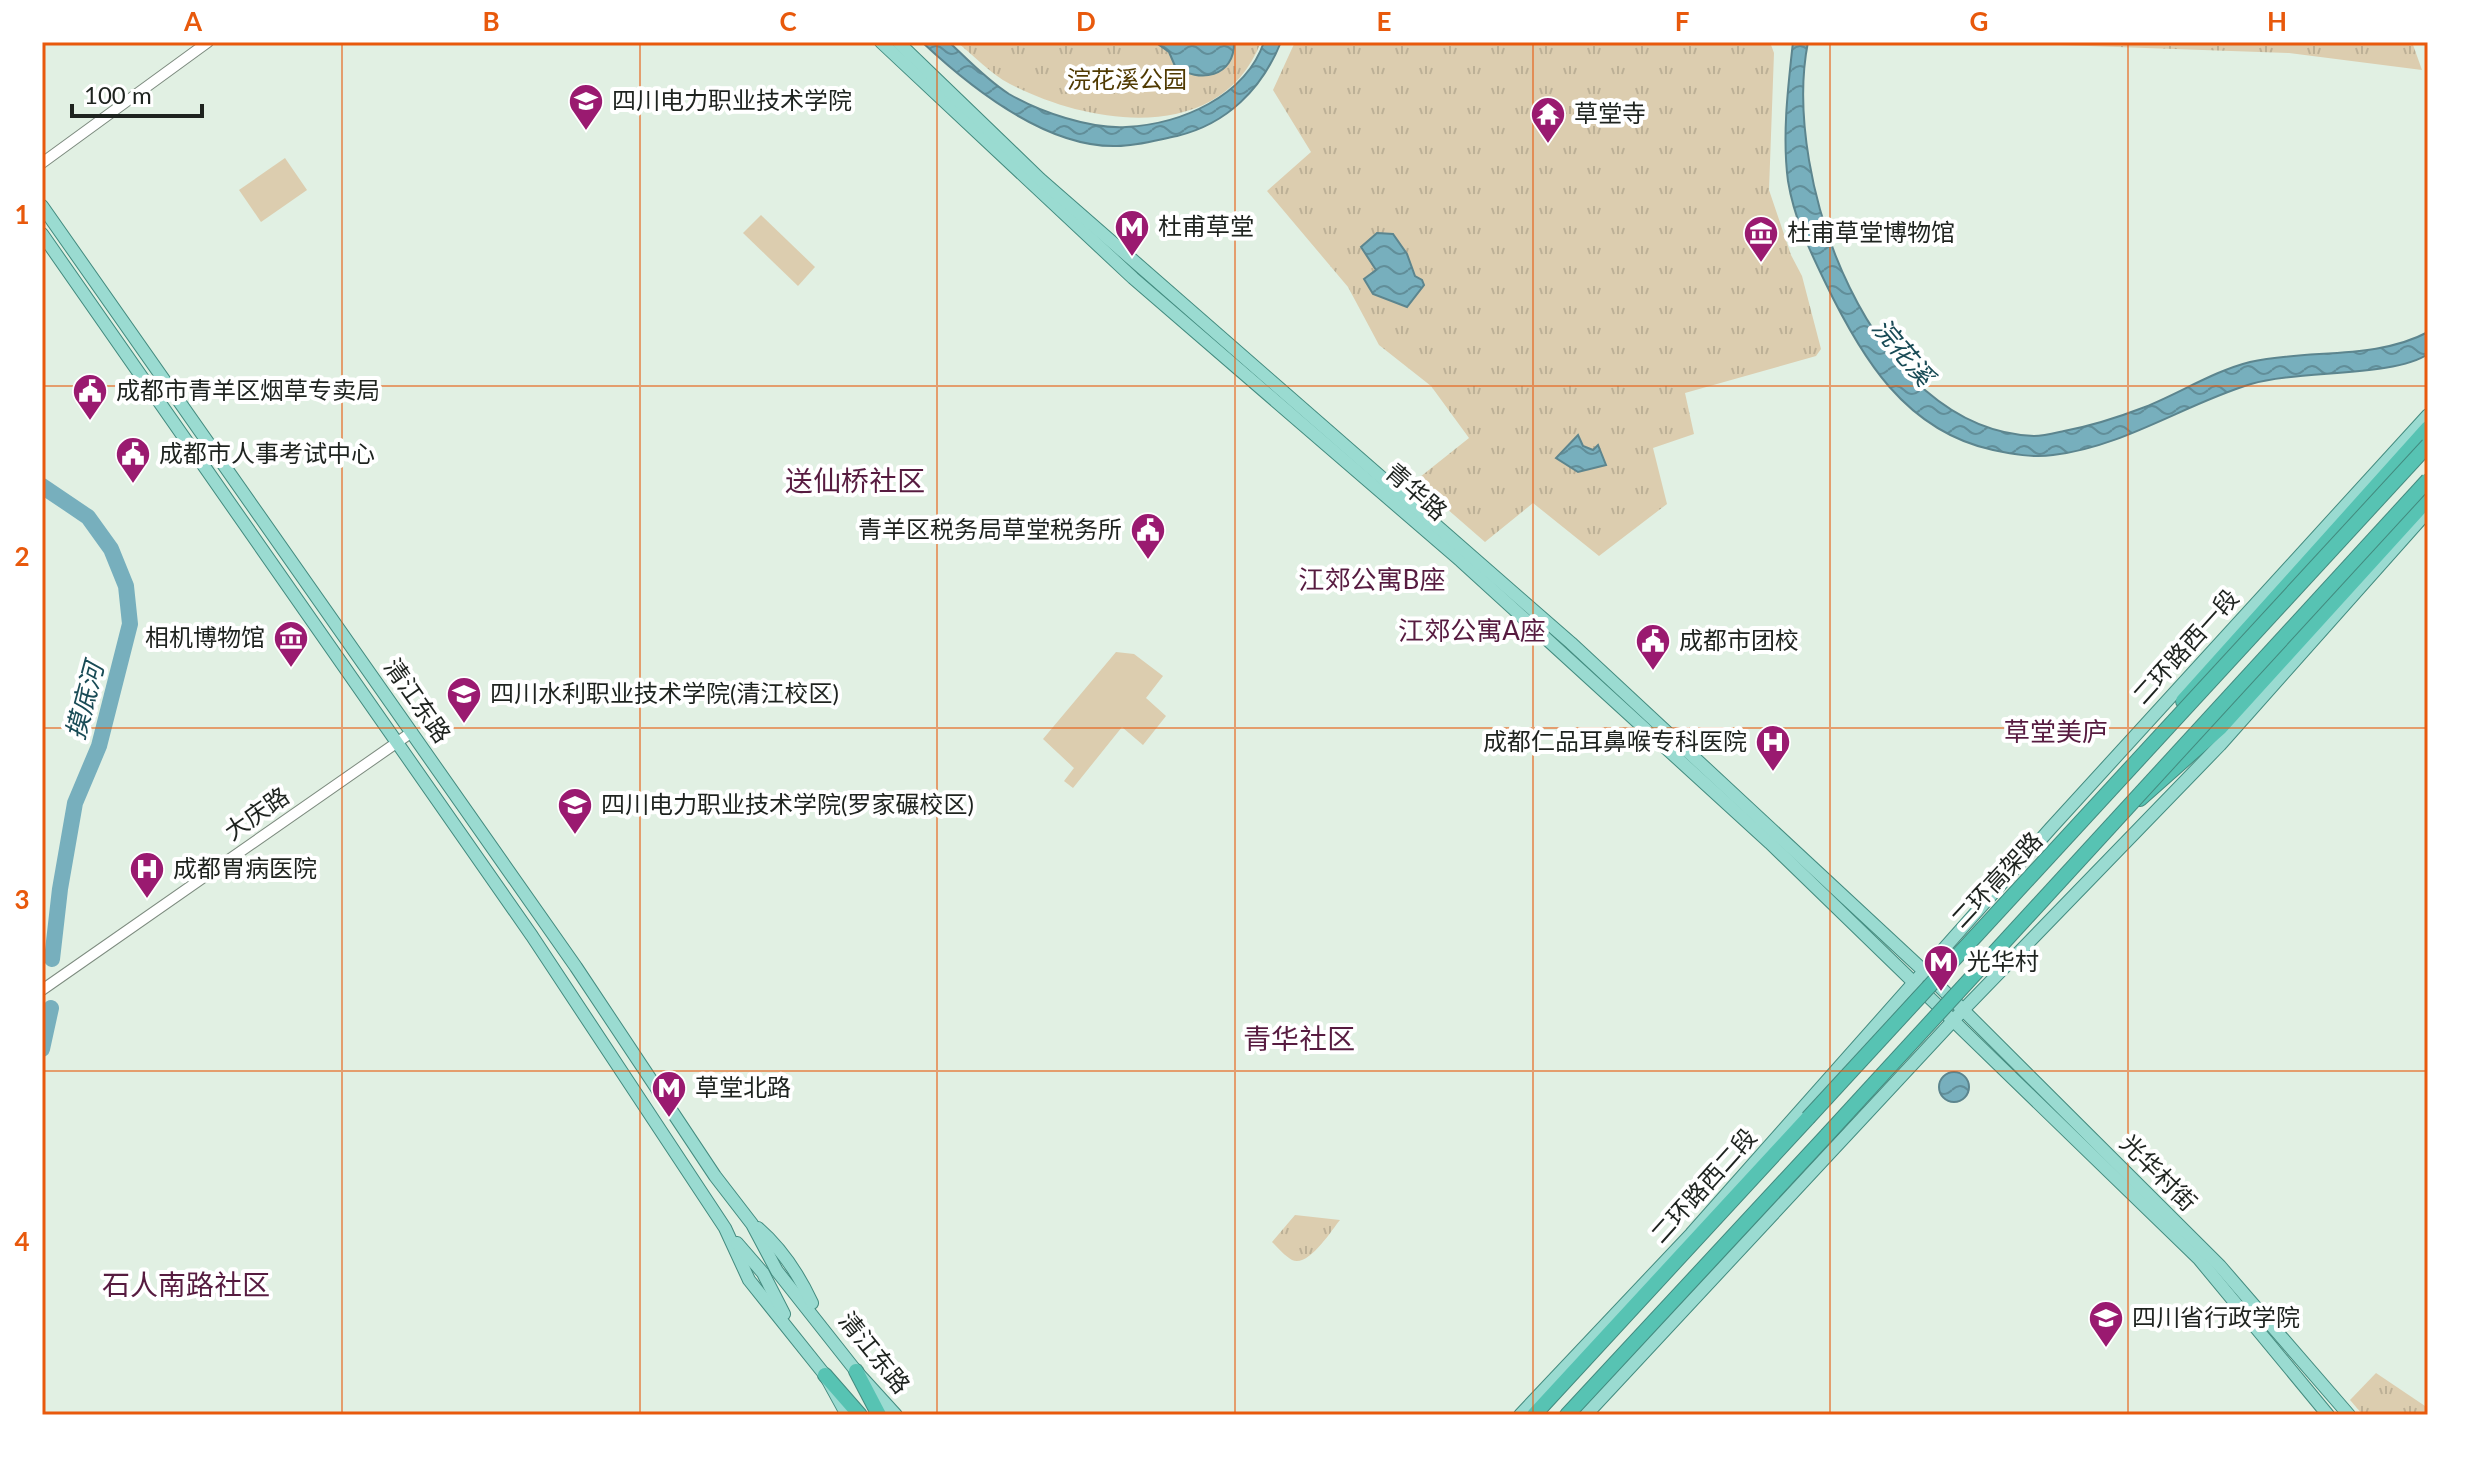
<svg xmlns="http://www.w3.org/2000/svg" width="2470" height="1457" viewBox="0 0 2470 1457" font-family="Lato,'Noto Sans SC',sans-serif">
  <defs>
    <pattern id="park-tufts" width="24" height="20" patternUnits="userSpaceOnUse" patternTransform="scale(2)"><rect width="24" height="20" fill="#dccdaf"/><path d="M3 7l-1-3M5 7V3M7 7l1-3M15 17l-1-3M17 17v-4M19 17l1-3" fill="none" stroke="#bcb096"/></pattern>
    <pattern id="water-waves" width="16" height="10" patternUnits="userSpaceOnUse" patternTransform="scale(2)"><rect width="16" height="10" fill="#77afbd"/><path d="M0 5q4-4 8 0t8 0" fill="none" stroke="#618e99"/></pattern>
  </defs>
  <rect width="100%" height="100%" fill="#e1f0e3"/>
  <g fill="#dccdaf">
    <path d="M285 158 307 190 261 222 239 190Z"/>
    <path d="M761 215 815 267 798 286 743 233Z"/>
    <path d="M1116 652 1134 654 1163 676 1146 698 1166 716 1143 745 1122 727 1073 788 1064 781 1074 768 1043 739Z"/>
  </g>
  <g fill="url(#park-tufts)">
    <path d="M957 42H1261C1220 146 1089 125 1010 84 991 74 974 56 957 42Z"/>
    <path d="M1295 42H1770L1774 53 1769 190 1791 255 1802 276 1821 349 1816 356 1685 393 1694 434 1653 448 1667 504 1599 556 1533 503 1485 542 1415 481 1469 438 1431 386 1379 345 1348 287 1267 191 1311 152 1273 90Z"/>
    <path d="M1973 42H2412L2422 70 2289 53Z"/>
    <path d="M1295 1215 1340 1220C1331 1231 1308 1268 1292 1260 1285 1256 1278 1248 1272 1242Z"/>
    <path d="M2376 1373 2428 1408V1411L2422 1415H2363L2350 1400Z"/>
  </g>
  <g fill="url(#water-waves)" stroke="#5c858e" stroke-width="2">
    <path d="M922 42H949C967 59 988 81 1009 94 1040 112 1090 129 1126 127 1181 124 1245 97 1264 42H1281C1262 89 1227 124 1177 136 1157 140 1137 146 1117 146 1046 148 970 87 922 42Z"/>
    <path d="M1155 42H1234C1235 77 1199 84 1175 66L1169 52Z"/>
    <path d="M1793 42H1808C1781 178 1871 430 2034 436 2044 436 2055 433 2064 431 2091 426 2119 417 2145 407 2180 393 2214 371 2250 362 2308 349 2376 360 2428 332V354C2395 377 2298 370 2251 384 2185 404 2123 447 2053 455 2033 458 2012 454 1993 450 1905 431 1861 357 1825 282 1809 249 1794 218 1788 181 1782 136 1788 87 1793 42Z"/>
    <path d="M1377 233 1393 234 1407 254 1415 276 1422 280 1424 285 1407 307 1373 294 1364 279 1376 270 1361 247Z"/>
    <path d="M1578 435 1583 446 1593 450 1598 445 1606 465 1578 472 1556 458Z"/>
    <circle cx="1954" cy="1087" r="15"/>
  </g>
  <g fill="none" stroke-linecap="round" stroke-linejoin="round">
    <g stroke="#77afbd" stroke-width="16">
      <path d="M42 486 88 517 111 549 126 586 130 624 99 746 75 803 60 889 52 959"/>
      <path d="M42 1049 51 1008"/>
    </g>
    <g stroke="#7d8b7f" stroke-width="12">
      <g id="minor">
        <path d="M42 163 208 42"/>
        <path d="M42 990 412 732"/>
      </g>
    </g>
    <g stroke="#438b7f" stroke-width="14">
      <g id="major">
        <path d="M881 42 1133 278 1461 561 1770 843 2199 1259 2328 1415"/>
        <path d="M898 42 1040 179 1571 643 1925 972 2220 1266 2349 1415"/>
        <path d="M42 206 576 967 715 1176 752 1224 777 1271 856 1371 896 1415"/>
        <path d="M42 234 532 936 725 1228 749 1280 825 1375 847 1415"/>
        <path d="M758 1228C781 1248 799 1275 812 1303"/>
        <path d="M737 1243 763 1273 784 1314"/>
        <path d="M1520 1415 1691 1234 2050 829 2428 415"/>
        <path d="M1586 1415 1964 1009 2220 745 2428 511"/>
      </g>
    </g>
    <g stroke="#438b7f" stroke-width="16">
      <g id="highway">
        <path d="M2183 701 2428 428"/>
        <path d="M2140 799 2220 728 2428 499"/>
        <path d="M856 1371 879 1415"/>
        <path d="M825 1375 860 1415"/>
        <path d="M1534 1415 1808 1118"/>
        <path d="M1567 1415 1827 1135"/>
      </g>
    </g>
    <use href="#minor" stroke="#fff" stroke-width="10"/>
    <use href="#major" stroke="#9adbd1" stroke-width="12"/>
    <use href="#highway" stroke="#57c3b3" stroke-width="14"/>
    <g stroke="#438b7f" stroke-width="16" stroke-linecap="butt">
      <g id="highway-bridge">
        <path d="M1808 1118 2428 445"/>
        <path d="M1827 1135 2428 480"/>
      </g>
    </g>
    <use href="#highway-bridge" stroke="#57c3b3" stroke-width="14"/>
  </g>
  <path fill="none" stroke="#e8590c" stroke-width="2" stroke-opacity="0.55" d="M342 42V1415M640 42V1415M937 42V1415M1235 42V1415M1533 42V1415M1830 42V1415M2128 42V1415M42 386H2428M42 728H2428M42 1071H2428"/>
  <defs>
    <g id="university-pin" transform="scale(1.8)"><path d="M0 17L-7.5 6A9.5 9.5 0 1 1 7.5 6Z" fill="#9a1a70" stroke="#fff"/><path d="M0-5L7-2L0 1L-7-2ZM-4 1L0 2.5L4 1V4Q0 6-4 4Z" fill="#fff"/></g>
    <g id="temple-pin" transform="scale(1.8)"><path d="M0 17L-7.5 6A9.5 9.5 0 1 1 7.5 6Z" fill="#9a1a70" stroke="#fff"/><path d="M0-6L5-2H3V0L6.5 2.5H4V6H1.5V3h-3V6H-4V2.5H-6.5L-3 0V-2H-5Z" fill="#fff"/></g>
    <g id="metro-pin" transform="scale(1.8)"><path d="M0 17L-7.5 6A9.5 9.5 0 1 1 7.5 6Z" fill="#9a1a70" stroke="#fff"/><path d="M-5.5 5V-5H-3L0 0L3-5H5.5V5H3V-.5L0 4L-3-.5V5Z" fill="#fff"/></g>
    <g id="museum-pin" transform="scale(1.8)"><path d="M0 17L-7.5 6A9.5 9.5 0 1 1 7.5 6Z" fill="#9a1a70" stroke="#fff"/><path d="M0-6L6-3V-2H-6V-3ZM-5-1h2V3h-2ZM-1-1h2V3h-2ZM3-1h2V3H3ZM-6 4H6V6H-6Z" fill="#fff"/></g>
    <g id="civic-pin" transform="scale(1.8)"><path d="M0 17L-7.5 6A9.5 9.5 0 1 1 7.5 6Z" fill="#9a1a70" stroke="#fff"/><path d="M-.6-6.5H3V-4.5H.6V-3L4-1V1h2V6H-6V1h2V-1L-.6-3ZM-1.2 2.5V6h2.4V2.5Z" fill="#fff"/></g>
    <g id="hospital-pin" transform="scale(1.8)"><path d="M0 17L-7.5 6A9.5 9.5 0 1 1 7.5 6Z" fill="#9a1a70" stroke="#fff"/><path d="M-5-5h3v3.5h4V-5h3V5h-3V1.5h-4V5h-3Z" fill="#fff"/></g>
  </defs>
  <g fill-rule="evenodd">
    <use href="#university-pin" x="586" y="101"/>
    <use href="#temple-pin" x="1548" y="114"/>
    <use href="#metro-pin" x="1132" y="227"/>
    <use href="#museum-pin" x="1761" y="233"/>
    <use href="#civic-pin" x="90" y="391"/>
    <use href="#civic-pin" x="133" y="454"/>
    <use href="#civic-pin" x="1148" y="530"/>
    <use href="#museum-pin" x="291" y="638"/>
    <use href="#civic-pin" x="1653" y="641"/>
    <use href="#university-pin" x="464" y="694"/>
    <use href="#hospital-pin" x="1773" y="742"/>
    <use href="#university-pin" x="575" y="805"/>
    <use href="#hospital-pin" x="147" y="869"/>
    <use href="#metro-pin" x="1941" y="962"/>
    <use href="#metro-pin" x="669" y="1088"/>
    <use href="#university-pin" x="2106" y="1318"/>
  </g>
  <g text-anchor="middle" stroke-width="8" stroke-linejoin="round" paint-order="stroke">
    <g font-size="24" fill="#503a02" stroke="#fff">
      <text x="1127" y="88">浣花溪公园</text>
    </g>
    <g font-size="24" fill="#1e231f" stroke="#fff" text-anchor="start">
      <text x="612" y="109">四川电力职业技术学院</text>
      <text x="1574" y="122">草堂寺</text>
      <text x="1158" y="235">杜甫草堂</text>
      <text x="1787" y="241">杜甫草堂博物馆</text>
      <text x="116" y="399">成都市青羊区烟草专卖局</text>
      <text x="159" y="462">成都市人事考试中心</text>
      <text x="1122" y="538" text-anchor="end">青羊区税务局草堂税务所</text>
      <text x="265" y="646" text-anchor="end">相机博物馆</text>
      <text x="1679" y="649">成都市团校</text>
      <text x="490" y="702">四川水利职业技术学院(清江校区)</text>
      <text x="1747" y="750" text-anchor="end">成都仁品耳鼻喉专科医院</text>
      <text x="601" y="813">四川电力职业技术学院(罗家碾校区)</text>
      <text x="173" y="877">成都胃病医院</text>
      <text x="1967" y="970">光华村</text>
      <text x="695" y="1096">草堂北路</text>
      <text x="2132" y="1326">四川省行政学院</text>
    </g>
    <g font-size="24" fill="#1e231f" stroke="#fff">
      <text transform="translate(1416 492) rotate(41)" y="8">青华路</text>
      <text transform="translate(2186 647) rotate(-48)" y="8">二环路西一段</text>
      <text transform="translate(417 701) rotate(55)" y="8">清江东路</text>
      <text transform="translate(257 814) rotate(-35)" y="8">大庆路</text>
      <text transform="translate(1997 880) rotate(-47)" y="8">二环高架路</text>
      <text transform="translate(2158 1173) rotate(45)" y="8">光华村街</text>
      <text transform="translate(1704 1186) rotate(-48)" y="8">二环路西二段</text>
      <text transform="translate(874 1353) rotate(51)" y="8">清江东路</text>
    </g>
    <g font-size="26" font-style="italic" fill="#194b56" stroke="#fff">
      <text transform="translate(1903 352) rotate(50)" y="9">浣花溪</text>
      <text transform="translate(85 701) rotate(-75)" y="9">摸底河</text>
    </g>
    <g font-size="26" fill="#571b40" stroke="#fff">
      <text x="1372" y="589">江郊公寓B座</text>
      <text x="1472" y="640">江郊公寓A座</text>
      <text x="2056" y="741">草堂美庐</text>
    </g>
    <g font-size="28" fill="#571b40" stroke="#fff">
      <text x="855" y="491">送仙桥社区</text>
      <text x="1299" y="1049">青华社区</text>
      <text x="186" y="1295">石人南路社区</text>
    </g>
  </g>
  <rect width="2470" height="1457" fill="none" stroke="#ffffff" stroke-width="88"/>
  <path d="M72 104v12h130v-12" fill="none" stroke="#1e231f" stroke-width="4"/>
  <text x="84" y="104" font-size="24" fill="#1e231f" stroke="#ffffff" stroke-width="6" paint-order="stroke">100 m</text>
  <rect x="44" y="44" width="2382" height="1369" fill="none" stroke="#e8590c" stroke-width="3"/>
  <g font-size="26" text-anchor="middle" font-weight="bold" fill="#e8590c">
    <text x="193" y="31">A</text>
    <text x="491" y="31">B</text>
    <text x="788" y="31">C</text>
    <text x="1086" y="31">D</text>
    <text x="1384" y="31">E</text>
    <text x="1682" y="31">F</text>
    <text x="1979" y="31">G</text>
    <text x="2277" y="31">H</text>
    <text x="22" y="224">1</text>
    <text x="22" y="566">2</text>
    <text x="22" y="909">3</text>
    <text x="22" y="1251">4</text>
  </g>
</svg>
